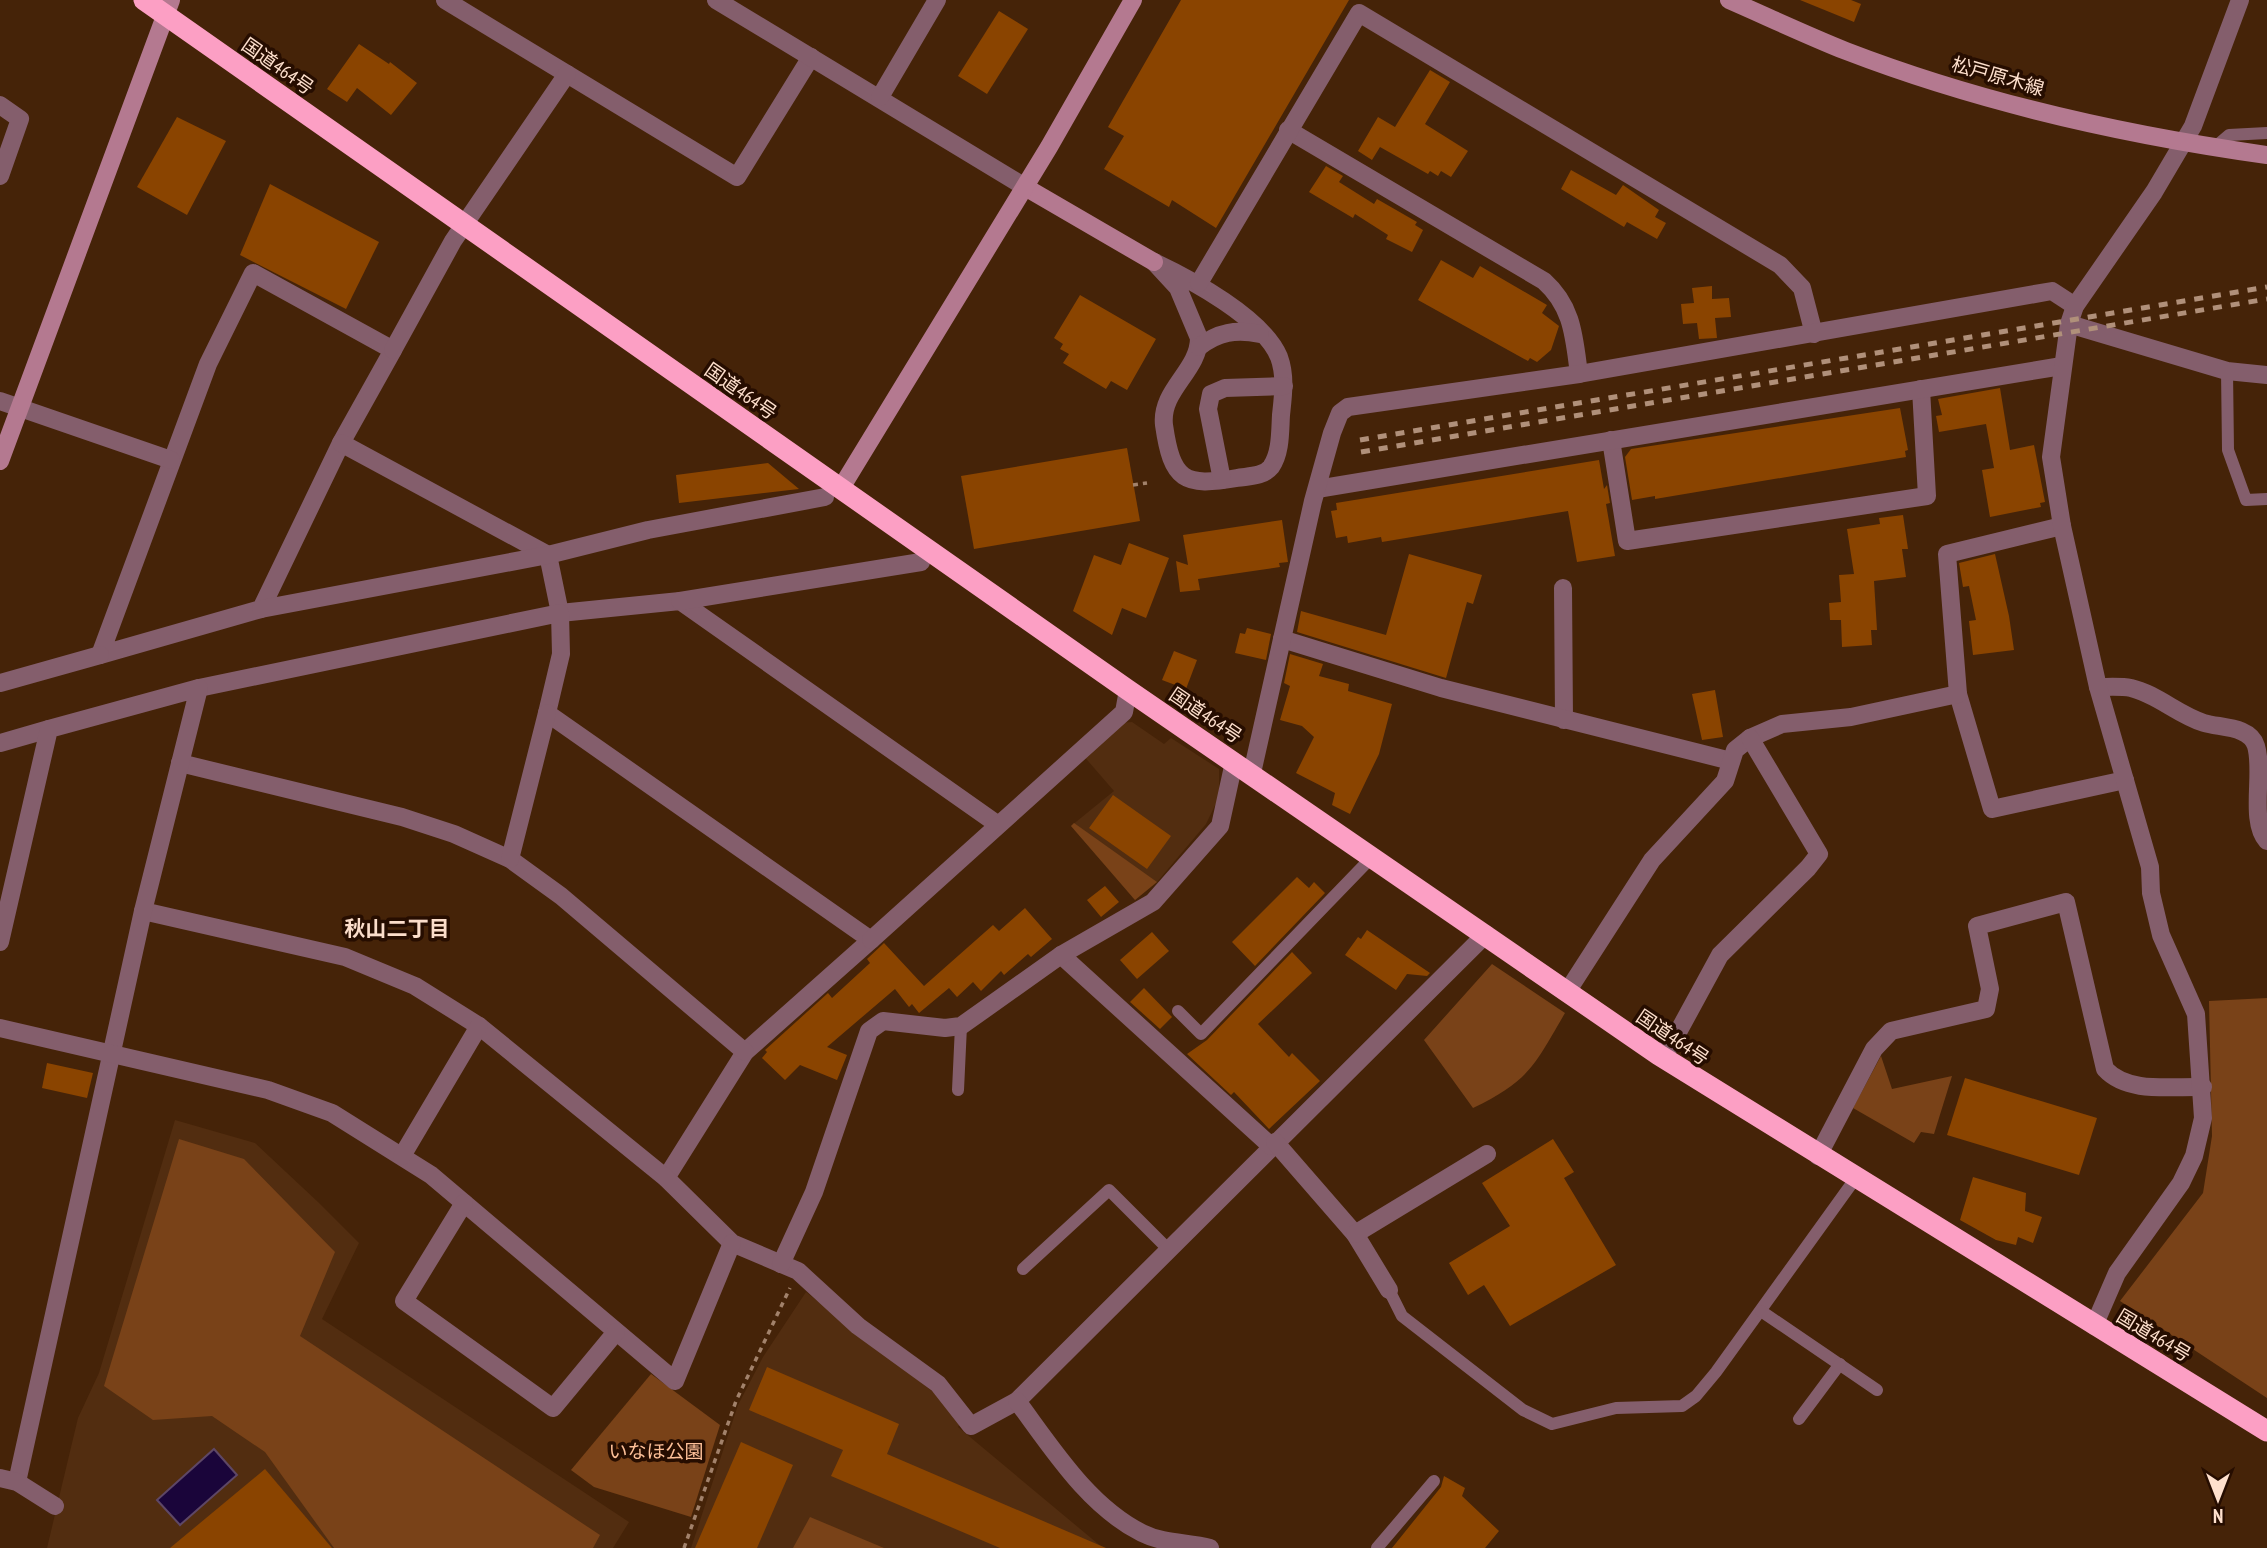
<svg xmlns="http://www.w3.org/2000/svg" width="2267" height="1548" viewBox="0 0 2267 1548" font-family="'PT Sans Narrow','Noto Sans JP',sans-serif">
  <rect width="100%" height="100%" fill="#452308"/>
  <g fill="#522d10">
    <path d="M1132 722 1164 744 1171 738 1219 769V797L1206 824 1157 882 1135 900 1071 826 1114 791 1082 754 1118 723Z"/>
    <path d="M175 1120 255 1143 318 1202 359 1243 322 1319 629 1522 613 1548H47L78 1418 99 1373Z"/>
    <path d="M806 1292 965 1417 958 1427 1103 1548H691L738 1405 763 1357Z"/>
  </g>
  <g fill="#794218">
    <path d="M1074 823 1157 882 1135 900 1071 826Z"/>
    <path d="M1492 964 1565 1013C1534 1066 1530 1080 1473 1108L1424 1040Z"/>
    <path d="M2267 998V1398L2120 1301 2203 1193 2212 1136 2209 1001Z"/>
    <path d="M1881 1056 1892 1089 1952 1076 1934 1134 1921 1132 1914 1143 1853 1108Z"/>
    <path d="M179 1139 244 1159 335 1252 300 1336 600 1535 593 1548H334L265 1452 212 1416 153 1420 104 1386Z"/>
    <path d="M651 1374 720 1425 691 1517 594 1487 571 1470Z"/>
    <path d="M810 1517 884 1548H793Z"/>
  </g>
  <path fill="#1a053a" stroke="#5e4766" stroke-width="2" d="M214 1449 237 1475 180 1525 157 1500Z"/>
  <g fill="#8a4400">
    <path d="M1181 0H1349L1216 228 1172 200 1169 207 1104 169 1124 136 1108 127Z"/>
    <path d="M1800 0H1851L1861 4 1854 22Z"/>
    <path d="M999 11 1028 29 987 94 958 76Z"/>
    <path d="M359 44 389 64 390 62 417 83 391 115 357 88 347 102 327 89Z"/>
    <path d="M1430 70 1450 82 1425 124 1468 151 1451 177 1441 171 1438 176 1430 171 1428 174 1380 147 1372 160 1358 151 1378 117 1395 127Z"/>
    <path d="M177 117 226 141 187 215 137 187Z"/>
    <path d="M1326 166 1343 176 1339 182 1374 204 1377 199 1417 222 1415 225 1423 230 1412 252 1386 239 1388 235 1355 214 1353 218 1309 192Z"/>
    <path d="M1571 170 1616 195 1623 185 1659 210 1655 217 1666 223 1657 239 1627 222 1624 227 1561 189Z"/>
    <path d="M270 184 379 242 346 309 240 255Z"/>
    <path d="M1441 260 1473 278 1480 266 1547 305 1542 313 1559 326 1551 350 1537 362 1530 358 1528 361 1418 300Z"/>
    <path d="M1712 286V299L1729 298 1731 317 1715 318 1717 338 1699 339 1697 323 1683 324 1681 304 1694 303 1692 288Z"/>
    <path d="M1080 295 1156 339 1127 390 1111 381 1106 389 1063 363 1069 354 1060 349 1063 344 1054 338Z"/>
    <path d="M2000 388 2010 450 2034 445 2045 502 2040 503 2041 507 1990 517 1982 470 1994 468 1986 424 1939 432 1936 416 1942 415 1938 399Z"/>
    <path d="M1900 408 1908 450 1905 451 1906 457 1655 499V496L1632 500 1625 457 1631 449Z"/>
    <path d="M1127 448 1140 521 974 549 961 476Z"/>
    <path d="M1599 460 1604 489 1607 485 1610 503 1606 504 1615 556 1577 562 1568 511 1382 542 1381 537 1348 543 1347 536 1336 538 1331 511 1337 510 1336 503Z"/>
    <path d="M768 463 799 489 679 503 676 475Z"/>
    <path d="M1903 515 1908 549H1902L1906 577 1874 581 1877 630H1871L1872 645 1842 647 1841 620H1830L1829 603 1841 602 1839 575 1854 574 1847 529 1880 524 1879 518Z"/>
    <path d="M1282 520 1288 562 1279 563 1280 567 1198 579 1200 590 1180 592 1176 561 1188 565 1183 535Z"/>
    <path d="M1129 543 1169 558 1146 618 1122 608 1112 635 1073 611 1094 555 1121 565Z"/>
    <path d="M1409 554 1482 575 1473 604 1467 602 1446 678 1297 632 1301 611 1386 635Z"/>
    <path d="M1995 554 2009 616 2014 650 1973 655 1969 621 1976 620 1969 586 1963 587 1959 563Z"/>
    <path d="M1247 628 1271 634 1266 660 1235 653 1240 633 1245 634Z"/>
    <path d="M1174 651 1197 660 1186 689 1162 680Z"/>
    <path d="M1290 654 1323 664 1319 676 1349 684 1348 691 1392 704 1379 754 1350 814 1332 805 1335 793 1296 773 1314 737 1302 726 1280 720 1290 686 1284 683Z"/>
    <path d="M1715 690 1723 737 1702 740 1692 694Z"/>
    <path d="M1113 795 1171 836 1147 869 1089 828Z"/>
    <path d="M1297 877 1309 888 1314 882 1325 893 1255 966 1232 942Z"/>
    <path d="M1105 886 1119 902 1101 917 1087 900Z"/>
    <path d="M1025 908 1052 939 1031 957 1028 954 1004 975 1001 971 981 991 973 982 957 997 949 988 919 1013 912 1004 909 1007 895 989 827 1047 847 1055 837 1080 800 1065 785 1080 762 1058 767 1052 765 1050 828 993 832 998 870 963 867 959 884 943 924 986 993 925 999 931Z"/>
    <path d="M1367 930 1430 973 1427 976 1407 974 1396 990 1345 955 1358 937 1361 939Z"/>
    <path d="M1152 932 1169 951 1137 979 1120 960Z"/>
    <path d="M1292 952 1312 973 1258 1024 1289 1057 1292 1053 1320 1081 1269 1129 1234 1092 1231 1095 1187 1054 1207 1040Z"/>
    <path d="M1144 988 1172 1017 1160 1029 1130 1002Z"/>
    <path d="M47 1063 93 1073 87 1098 42 1088Z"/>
    <path d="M1965 1078 2097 1118 2079 1175 1947 1135Z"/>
    <path d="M1553 1139 1574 1172 1564 1178 1616 1265 1510 1326 1484 1285 1468 1295 1449 1263 1510 1226 1482 1183Z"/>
    <path d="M1973 1177 2026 1193 2025 1211 2042 1217 2033 1243 2018 1237 2016 1245 1996 1240 1960 1220Z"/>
    <path d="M767 1367 899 1424 887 1454 1106 1548H1000L831 1476 843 1450 749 1410Z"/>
    <path d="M741 1442 793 1465 757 1548H695Z"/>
    <path d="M265 1469 332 1548H170Z"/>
    <path d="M1444 1476 1465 1488 1462 1496 1499 1531 1485 1548H1392L1441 1487Z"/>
  </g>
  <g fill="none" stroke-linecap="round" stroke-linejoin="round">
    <g stroke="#a2826b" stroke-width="3.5" stroke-dasharray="5 5" stroke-linecap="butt">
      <path d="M1133 485 1147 483"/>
      <path d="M684 1548 736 1401 790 1288"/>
    </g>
    <g stroke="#845e6c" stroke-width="12">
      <path d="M2215 147 2229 135 2267 133"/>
      <path d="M2227 371 2228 450 2246 500 2267 499"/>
      <path d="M1178 1011 1201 1034 1373 856"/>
      <path d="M958 1090 961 1026"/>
      <path d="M1023 1269 1109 1190 1170 1251"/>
      <path d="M1389 1290 1402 1316 1523 1410 1552 1424 1616 1408 1682 1406 1696 1396 1716 1372 1855 1179"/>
      <path d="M1761 1311 1877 1390"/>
      <path d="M1799 1419 1840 1364"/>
      <path d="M1377 1548 1434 1481"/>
    </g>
    <g stroke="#845e6c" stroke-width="18">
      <path d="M445 0 737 177 811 57"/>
      <path d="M716 0 1025 187"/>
      <path d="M880 97 937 0"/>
      <path d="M0 105 20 119 0 176"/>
      <path d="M1288 130 1544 281C1573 307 1574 337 1579 374"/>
      <path d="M1154 262C1190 279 1263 318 1279 357 1286 376 1283 396 1281 415 1280 431 1281 453 1271 467 1263 477 1248 476 1237 478 1184 487 1172 481 1164 425 1160 390 1199 371 1199 338L1178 288Z"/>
      <path d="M253 273 393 350 341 443 261 609 100 655 208 364Z"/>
      <path d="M1199 283 1359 13 1780 265 1802 288 1814 334"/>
      <path d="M2069 324 2227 371 2267 375"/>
      <path d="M1199 347C1218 332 1236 329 1260 334"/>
      <path d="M393 350 453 241 567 74"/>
      <path d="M0 401 171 460"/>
      <path d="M1611 440 1627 541 1927 496 1921 389"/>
      <path d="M341 443 548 555 560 613 680 601 997 824"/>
      <path d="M1222 480 1208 409 1211 394 1225 388 1284 386"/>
      <path d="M1317 489 2062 366"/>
      <path d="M1563 588 1564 720"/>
      <path d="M680 601 921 562"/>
      <path d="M261 609 548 555 648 530 825 497"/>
      <path d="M1282 639 1441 688 1731 761"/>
      <path d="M0 683 100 655"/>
      <path d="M2098 687C2108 687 2121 686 2131 688 2157 694 2178 715 2204 723 2221 728 2250 726 2256 746 2264 772 2249 821 2267 841"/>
      <path d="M199 688 560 613 561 654 547 713 871 940 745 1052 666 1178"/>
      <path d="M1958 694 1992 809 2125 780"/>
      <path d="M0 743 49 729"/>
      <path d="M180 763 402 817 454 834 510 859 561 896 745 1052"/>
      <path d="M1252 773 1313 501 1332 433 1340 413 1348 407 1579 374 2052 291 2075 306"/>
      <path d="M510 859 547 713"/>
      <path d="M143 911 345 957 415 986 479 1026 666 1178 732 1243 798 1271 858 1326 938 1384 971 1426 1017 1401 1486 934"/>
      <path d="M871 940 1124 712 1128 690"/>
      <path d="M0 942 49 729 199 688 143 911 17 1482"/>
      <path d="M1061 955 1271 1146"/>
      <path d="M1567 992 1652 860 1725 781 1735 750 1750 738 1782 724 1851 717 1958 694 1947 554 2062 526"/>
      <path d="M0 1028 268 1090 332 1113 431 1175 675 1381 732 1243"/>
      <path d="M1659 1055 1671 1045 1720 955 1808 868 1819 854 1750 738"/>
      <path d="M1275 1142 1355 1234 1389 1290"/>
      <path d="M402 1156 479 1026"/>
      <path d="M1818 1156 1874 1049 1891 1031 1986 1009 1990 989 1977 926 2066 902 2105 1069C2128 1094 2172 1086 2203 1087"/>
      <path d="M464 1203 404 1301 553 1408 616 1332"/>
      <path d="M1355 1234 1487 1154"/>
      <path d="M781 1264 814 1192 869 1031 883 1021 945 1028 961 1026 1061 955 1153 902 1220 826 1234 762"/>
      <path d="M2094 1326 2117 1273 2181 1183 2194 1156 2203 1118 2196 1014 2161 935 2151 893 2150 867 2098 687 2062 526 2051 457 2069 324 2075 306 2154 192 2193 126 2240 0"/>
      <path d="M1017 1401C1052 1448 1088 1506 1142 1533 1164 1544 1187 1542 1210 1548"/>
      <path d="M0 1478 17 1482 55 1506"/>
    </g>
    <g stroke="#b47990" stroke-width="18">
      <path d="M1729 0C1768 17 1806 35 1846 51 1981 103 2124 135 2267 155"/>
      <path d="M1025 187 1154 262"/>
      <path d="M0 461 171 0"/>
      <path d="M841 488 1049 147 1133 0"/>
    </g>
    <path stroke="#fc9fc4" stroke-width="21" d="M144 0 1128 690 1659 1055 2267 1431"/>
    <g stroke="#b0907a" stroke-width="5" stroke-dasharray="9 9" stroke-linecap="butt">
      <path d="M1360 440 2267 287"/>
      <path d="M1361 452 2267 299"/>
    </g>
  </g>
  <g text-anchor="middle" stroke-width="7" stroke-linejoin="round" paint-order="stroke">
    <g font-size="19" fill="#fee0cd" stroke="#260d00">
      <text transform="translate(278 66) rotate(35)" y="7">国道464号</text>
      <text transform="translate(1998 76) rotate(16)" y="7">松戸原木線</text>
      <text transform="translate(741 391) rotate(35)" y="7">国道464号</text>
      <text transform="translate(1206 715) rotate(34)" y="7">国道464号</text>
      <text transform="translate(1673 1037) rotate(34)" y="7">国道464号</text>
      <text transform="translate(2154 1335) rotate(31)" y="7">国道464号</text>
    </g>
    <g font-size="19" fill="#fdc098" stroke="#260d00">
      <text x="656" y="1458">いなほ公園</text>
    </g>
    <g font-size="21" font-weight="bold" fill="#fbddca" stroke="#260d00">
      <text x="397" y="936">秋山二丁目</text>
    </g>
  </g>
  <g transform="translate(2218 1499) rotate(180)" stroke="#260d00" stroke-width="5" paint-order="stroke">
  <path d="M0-5L12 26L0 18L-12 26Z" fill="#fee0cd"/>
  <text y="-10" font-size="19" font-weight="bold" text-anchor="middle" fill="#fee0cd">N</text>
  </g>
</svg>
